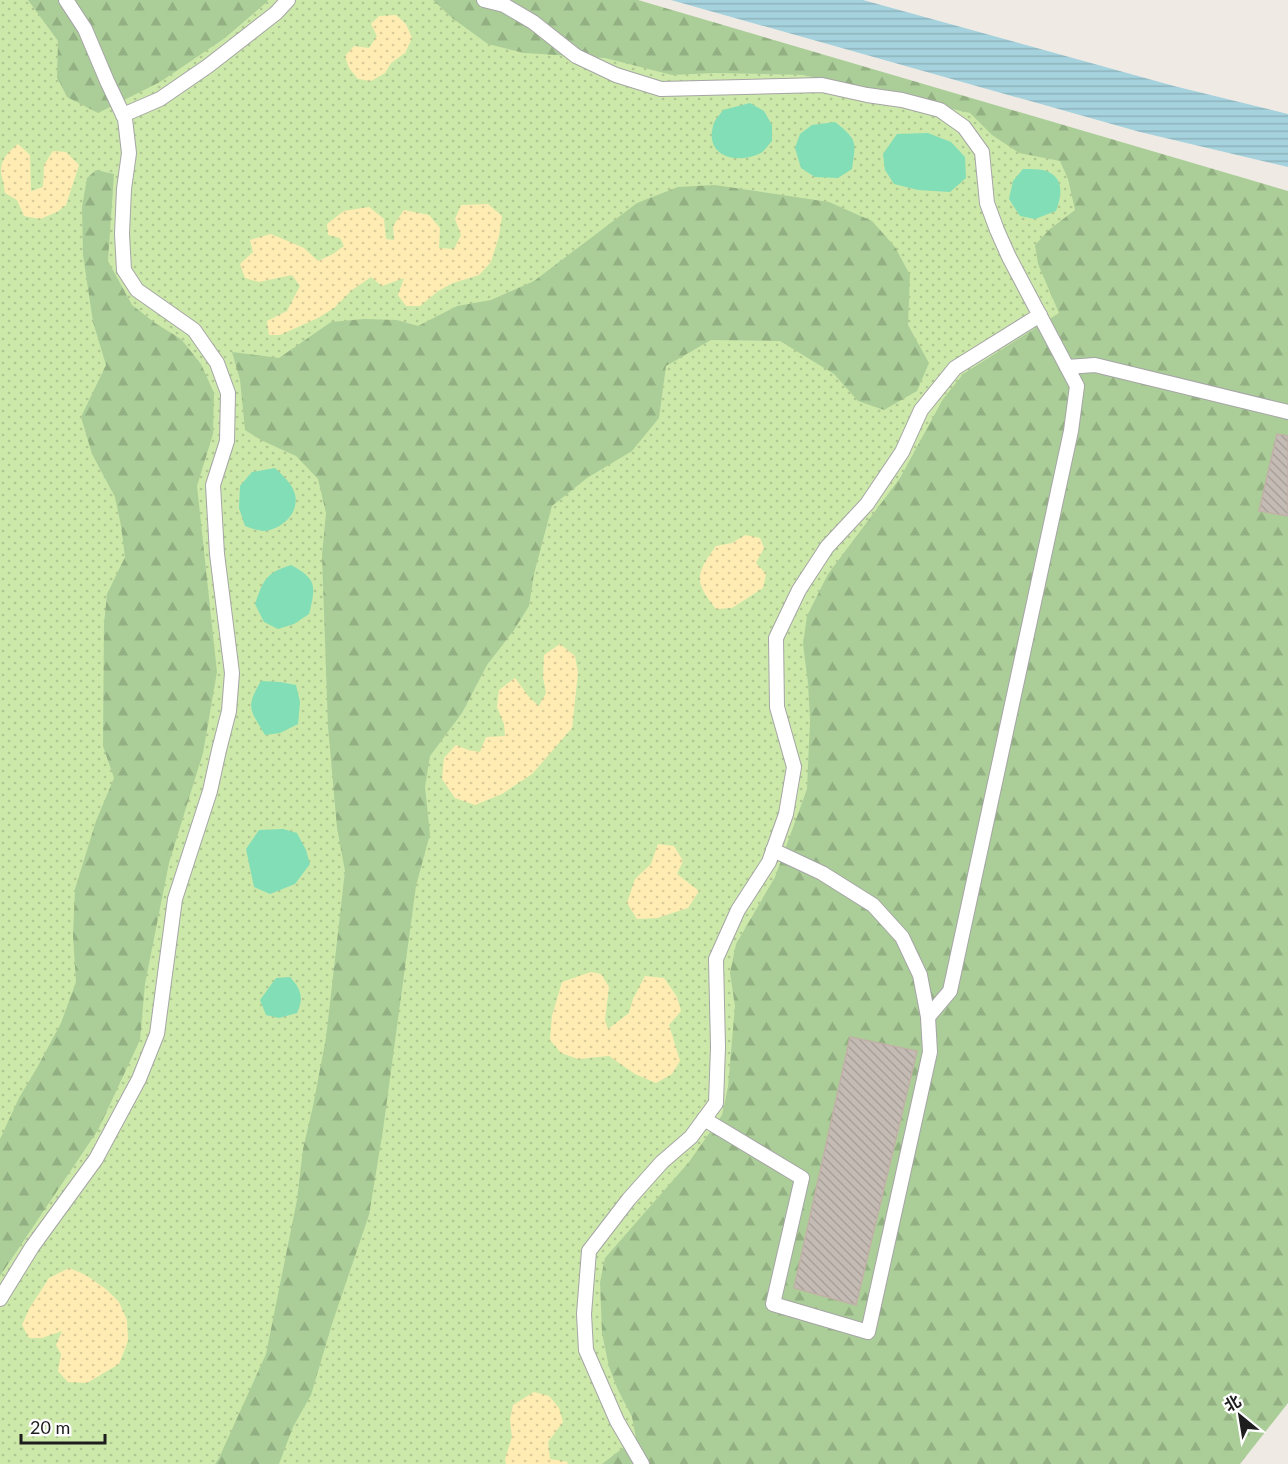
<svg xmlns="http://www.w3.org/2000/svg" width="1288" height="1464" viewBox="0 0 1288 1464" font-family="Lato,'Noto Sans SC',sans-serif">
  <defs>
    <pattern id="grass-dots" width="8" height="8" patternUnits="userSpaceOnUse" patternTransform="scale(1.5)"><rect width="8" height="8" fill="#cce9aa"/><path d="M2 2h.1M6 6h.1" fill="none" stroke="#afc792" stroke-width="1.8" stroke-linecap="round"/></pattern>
    <pattern id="forest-firs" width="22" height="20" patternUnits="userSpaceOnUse" patternTransform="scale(1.5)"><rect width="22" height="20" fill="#abce99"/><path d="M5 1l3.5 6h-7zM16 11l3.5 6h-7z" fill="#93b083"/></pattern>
    <pattern id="sand-dots" width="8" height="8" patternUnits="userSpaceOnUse" patternTransform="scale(1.5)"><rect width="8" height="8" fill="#ffecb3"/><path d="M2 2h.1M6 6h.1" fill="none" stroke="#daca9a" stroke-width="1.8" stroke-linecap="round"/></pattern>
    <pattern id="water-rules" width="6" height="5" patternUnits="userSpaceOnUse" patternTransform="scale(1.5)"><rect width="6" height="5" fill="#a5d2dd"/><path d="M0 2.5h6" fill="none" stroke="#8eb4bd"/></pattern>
    <pattern id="building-back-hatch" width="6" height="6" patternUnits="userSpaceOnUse" patternTransform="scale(1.5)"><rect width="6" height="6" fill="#c4bbb4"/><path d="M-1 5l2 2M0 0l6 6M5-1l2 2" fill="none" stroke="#a8a09a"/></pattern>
  </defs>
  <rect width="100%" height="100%" fill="#efebe4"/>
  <path fill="url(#grass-dots)" d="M0 0H634L1122 143 719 1464H0Z"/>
  <g fill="url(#forest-firs)">
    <path d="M28 0H267L268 1 225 38 160 82 98 113 67 97 57 77 58 41Z"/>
    <path d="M433 0H638L1288 191V1403L1240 1464H602L636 1438 632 1417 618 1390 609 1367 602 1333 600 1282 605 1258 689 1162 722 1115 728 1087 735 1006 730 973 736 944 775 877 807 789 810 720 808 683 803 644 807 616 828 574 900 478 943 399 963 374 1059 313 1038 264 1035 245 1050 229 1075 210 1068 179 1060 161 1019 153 992 135 970 113 803 75 714 73 672 75 605 58 524 53 488 44 452 18Z"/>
    <path d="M96 170 114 174 108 261 132 305 155 323 181 339 201 364 214 393 213 434 197 486 217 672 203 753 169 863 145 984 140 1040 98 1130 0 1276V1139L19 1098 38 1066 61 1023 76 982 73 936 75 889 96 821 114 778 103 746 104 624 107 594 125 557 121 526 115 497 92 454 81 417 106 365 93 322 83 255 82 207 87 178Z"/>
    <path d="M715 185 829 202 872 221 895 247 910 275 908 325 929 363 917 391 884 410 858 401 834 374 780 341 711 340 666 366 659 418 632 451 587 478 552 506 534 574 529 606 514 630 487 665 462 713 430 756 425 787 430 834 416 886 383 1130 369 1215 332 1324 311 1395 293 1427 279 1464H215L219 1458 266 1354 297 1200 303 1149 313 1106 326 1038 345 871 337 828 328 727 322 555 326 513 318 479 296 456 261 440 245 430 240 380 232 352 279 358 331 322 364 319 397 320 418 326 457 306 491 300 534 281 637 203 678 187Z"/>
  </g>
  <g fill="url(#sand-dots)">
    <path d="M396 15 406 24 412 38 405 53 391 63 385 73 371 81 358 79 349 68 345 56 354 46 369 48 377 36 371 24 379 16Z"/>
    <path d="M18 144 30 155 31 191 43 187 44 165 53 151 66 152 79 165 66 205 57 212 40 219 24 216 17 200 5 193C4 185 3 181 1 173 0 160 9 151 18 144Z"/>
    <path d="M488 204 502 216 499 236 491 262 479 275 453 283 438 291 420 306H406L398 295 404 278 382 286 371 277 352 290 334 308 318 318 280 335H269L267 321 287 311 300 286 292 275 259 282 245 278 240 264 253 252 250 240 271 234 304 248 318 261 333 254 344 246 340 238 328 235 327 224 344 211 369 207 384 219 386 239 394 240 393 226 404 210 429 215 440 228 439 248 454 249 461 235 455 219 461 205Z"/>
    <path d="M745 535 760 538 764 548 756 563 766 574 763 588 732 608 716 609C694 581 695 575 716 546L732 543Z"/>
    <path d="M560 644 575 656 578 673 572 728 532 774 502 794 475 805 455 798 442 779 444 758 456 745 468 750 480 752 486 737 505 736 504 724 497 707 499 690 515 678 529 697 539 706 546 693 543 677 544 655Z"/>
    <path d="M658 844 674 846 683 861 677 874 699 891 688 908 657 918 637 919 627 903 635 879 651 864Z"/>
    <path d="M591 972 601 974 609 987 605 1020 608 1029 629 1013 633 999 645 976 664 978 677 997 681 1011 669 1025 680 1061 672 1074 656 1083 635 1074 609 1056 578 1059 561 1053 550 1040 552 1016 562 982Z"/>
    <path d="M69 1268 86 1275 107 1290 119 1302 127 1320 128 1341 119 1364 87 1383 68 1382 58 1371 61 1354 56 1345 62 1331 42 1338H29L22 1325 29 1309 49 1278Z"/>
    <path d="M534 1392 549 1396 559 1408 563 1422 548 1442 550 1459 568 1462 567 1464H506L505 1459 512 1437 510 1420 513 1405Z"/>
  </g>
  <g fill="#82deb7">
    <path d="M750 103 764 111 772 125V141C768 145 764 152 759 154 736 164 705 157 713 126 714 120 720 115 723 110Z"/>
    <path d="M835 122C858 140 856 142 852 169L838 178 815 177 801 168 795 148 800 134 812 125Z"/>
    <path d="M928 133 951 142 965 157 966 178 950 192 918 190 894 184 885 170 883 154 897 134Z"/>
    <path d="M1023 169C1030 169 1037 169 1043 170 1065 176 1062 195 1056 211L1035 219 1020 216 1009 199 1013 181Z"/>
    <path d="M275 468C281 474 288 480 292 487 304 508 285 529 264 531 258 531 251 528 245 526L239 508 240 486 252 472Z"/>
    <path d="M291 565C317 579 316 586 309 614L294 624 278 629 264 622 255 604C263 580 266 573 291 565Z"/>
    <path d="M261 681 280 682 296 685 300 702 298 724 280 733 265 735C250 709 245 708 261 681Z"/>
    <path d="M283 829 297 833 306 850 310 864 295 884 270 894 254 887 246 849 259 830Z"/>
    <path d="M290 977C301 989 304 998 297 1013L279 1018 266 1015 260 1000 276 978Z"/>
  </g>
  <path fill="url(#water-rules)" d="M671 0H863L1174 86 1288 114V167L1140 132Z"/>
  <g fill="url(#building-back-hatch)" stroke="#c1b1a7" stroke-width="1.5">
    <path d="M1277 434 1288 436V516L1259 511Z"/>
    <path d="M850 1037 917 1051 856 1305 794 1288Z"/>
  </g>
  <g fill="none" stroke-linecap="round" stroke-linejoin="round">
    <g stroke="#a5a5a5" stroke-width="16">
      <g id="lane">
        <path d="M484 0 504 5 533 22 576 56 616 75 661 89 822 85 867 95 902 100 940 110 964 127 982 152 987 203 997 230 1009 257 1077 386 1071 431 950 991 928 1017"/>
        <path d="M123 115 160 99 208 66 276 13 288 0"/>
        <path d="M1067 367 1095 365 1288 412"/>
        <path d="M704 1119 802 1178 773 1304 868 1332 930 1052 928 1017 920 975 902 937 873 905 822 873 773 850"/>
        <path d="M0 1299 32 1247 96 1159 139 1079 157 1034 175 899 210 791 219 750 229 711 232 673 217 554 213 485 227 441 228 393 217 363 194 330 137 290 124 270 122 234 124 189 129 153 125 119 107 81 85 29 66 0"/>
        <path d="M642 1464 617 1421 586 1350 584 1314 589 1251 629 1199 662 1162 691 1137 716 1103 718 1047 716 959 738 910 769 862 786 814 794 767 777 707 776 638 799 590 827 547 867 504 902 452 921 410 955 368 1040 315"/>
      </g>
    </g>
    <use href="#lane" stroke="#fff" stroke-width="14"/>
  </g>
  <g transform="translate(1240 1416) rotate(330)" stroke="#ffffff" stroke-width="4.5" paint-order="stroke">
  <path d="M0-4.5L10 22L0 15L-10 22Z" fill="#1e1e1e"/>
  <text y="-9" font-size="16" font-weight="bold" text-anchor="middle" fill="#1e1e1e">北</text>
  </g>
  <path d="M21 1434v9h84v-9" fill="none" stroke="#1e1e1e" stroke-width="3"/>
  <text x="30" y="1434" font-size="18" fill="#1e1e1e" stroke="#ffffff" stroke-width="4.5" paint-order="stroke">20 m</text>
</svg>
